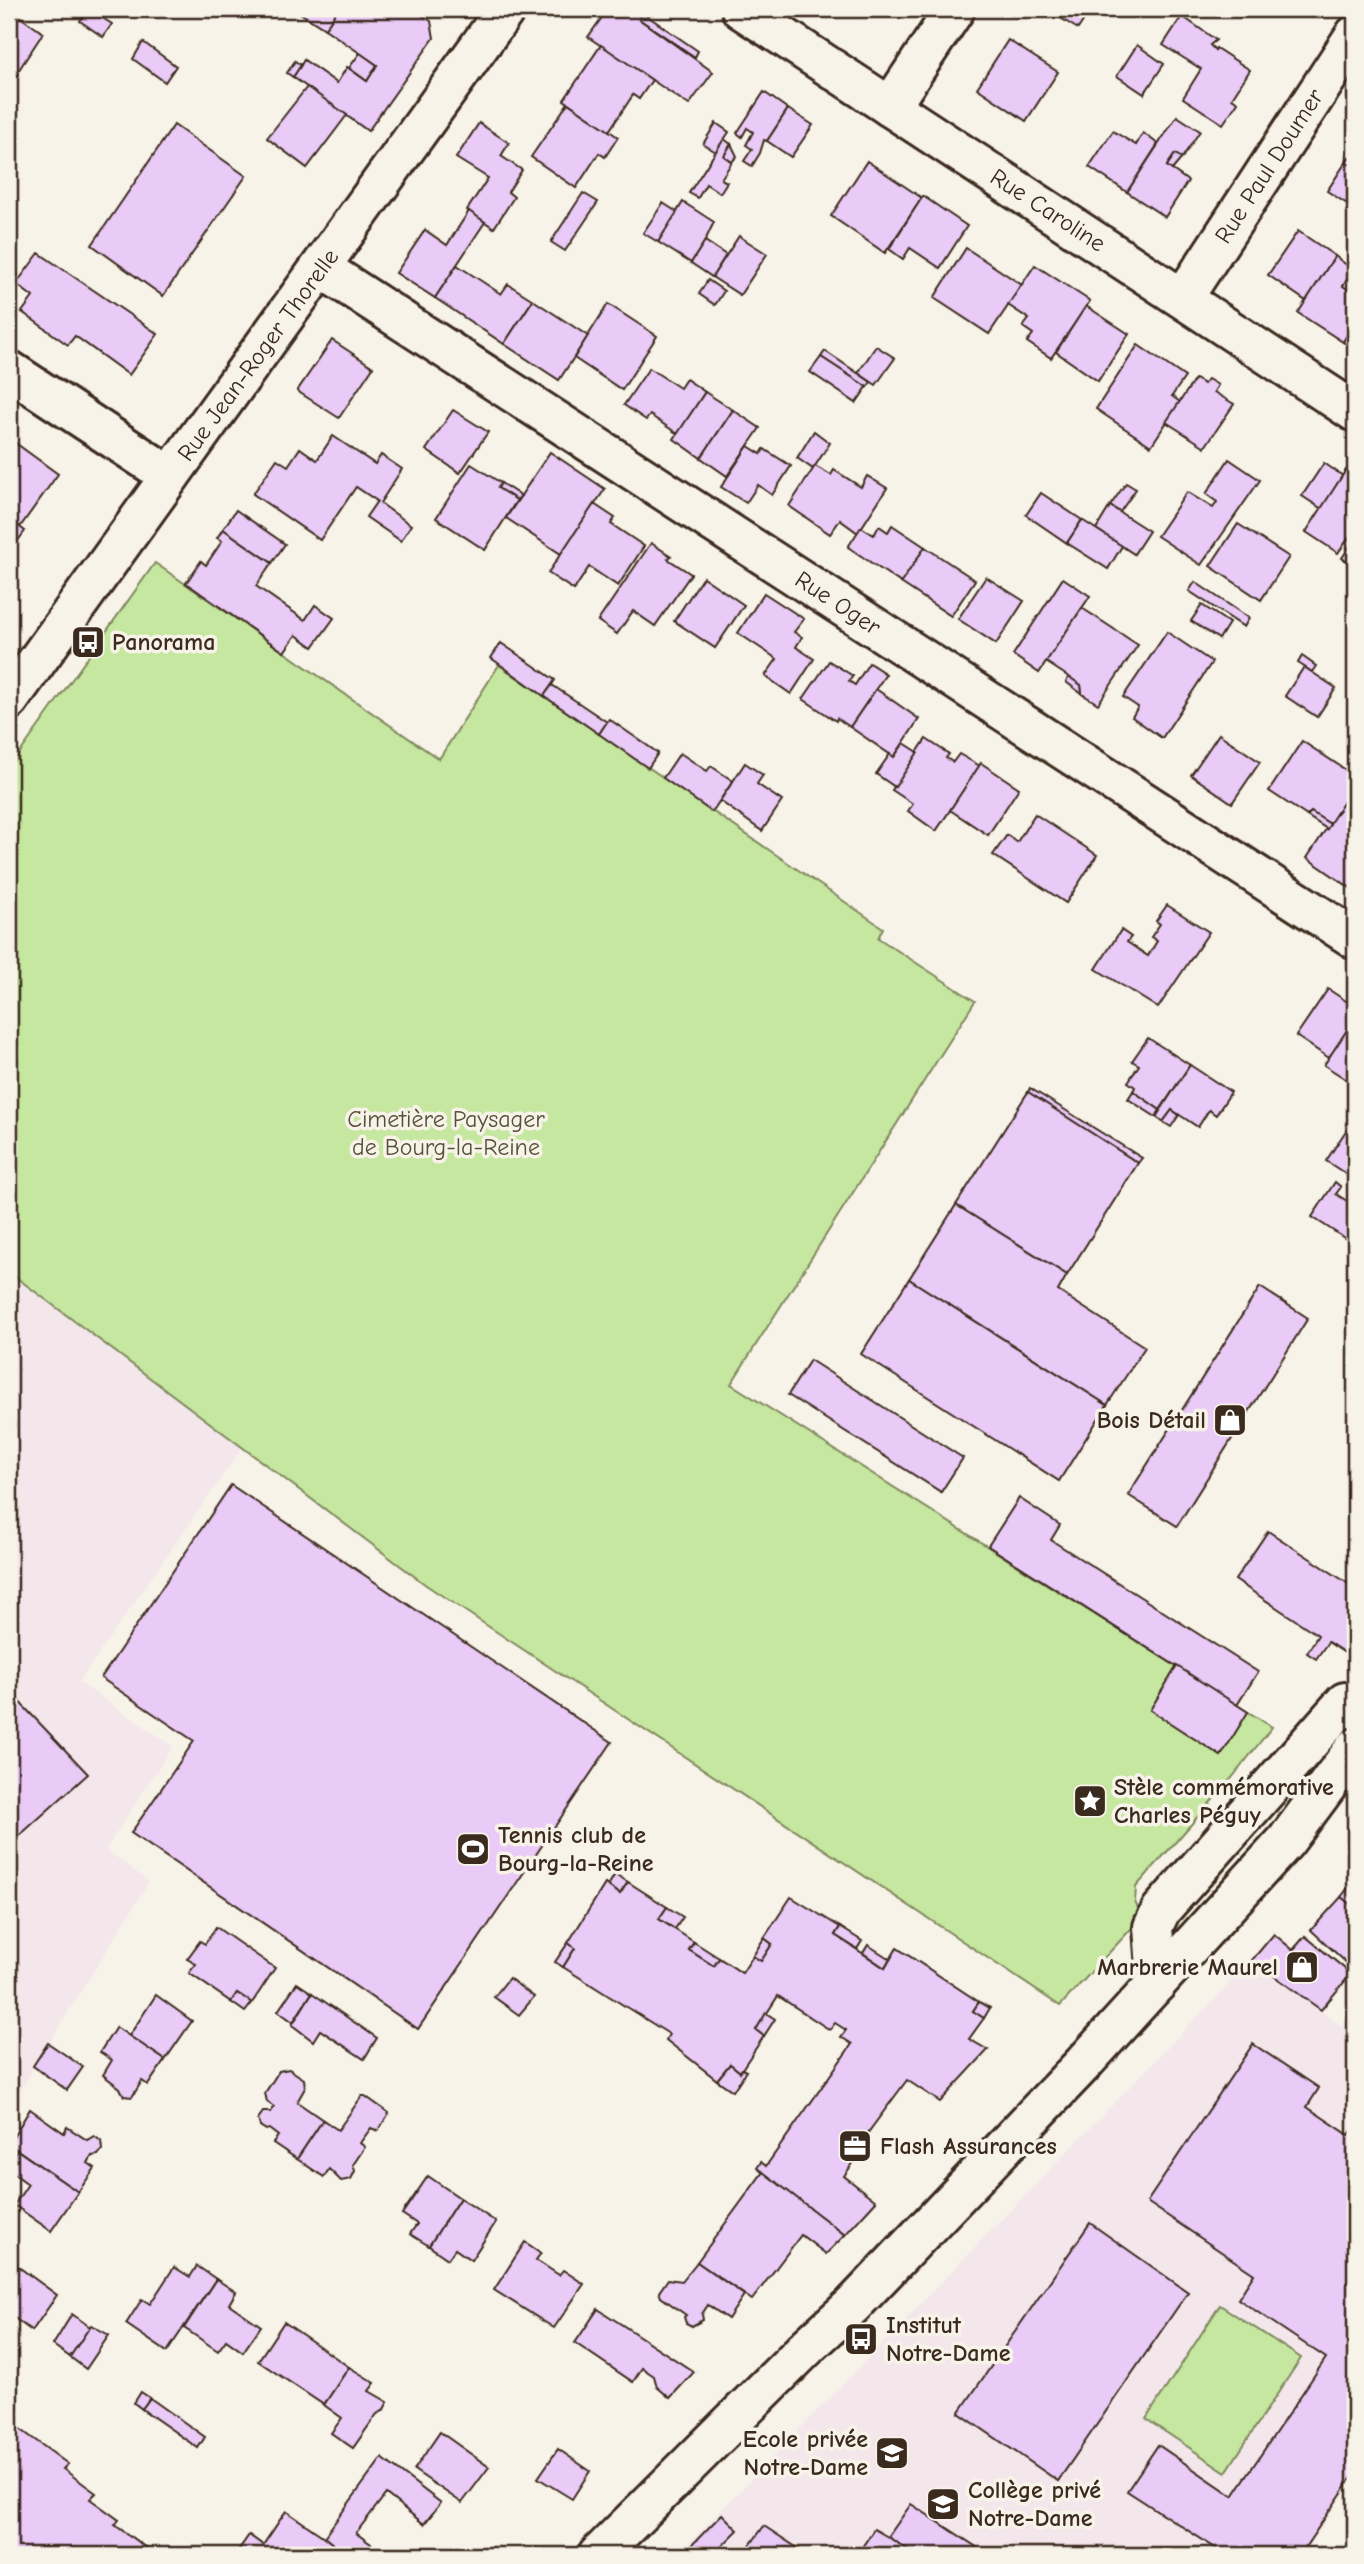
<svg xmlns="http://www.w3.org/2000/svg" width="1364" height="2564" viewBox="0 0 1364 2564" font-family="'Comic Neue',sans-serif">
  <rect width="100%" height="100%" fill="#f7f3e8"/>
  <filter id="ink" filterUnits="userSpaceOnUse"><feTurbulence type="fractalNoise" baseFrequency=".0143" numOctaves="2"/><feDisplacementMap in="SourceGraphic" scale="14" xChannelSelector="R" yChannelSelector="G"/><feConvolveMatrix kernelMatrix="1 2 1 2 8 2 1 2 1" color-interpolation-filters="sRGB"/></filter>
  <g filter="url(#ink)">
    <g fill="#f3e7ec">
      <path d="M9 1272 242 1448 79 1682 173 1746 106 1849 149 1882 9 2108Z"/>
      <path d="M1252 1960 1355 2036V2477L1303 2555H678Z"/>
    </g>
    <g fill="#c6e7a0" stroke="#80885f" stroke-width="2">
      <path d="M155 563 439 759 499 665 883 928 878 938 975 1001 731 1384 1272 1727 1231 1779 1136 1887 1135 1902 1142 1917 1060 2006 426 1585 9 1272V768Z"/>
      <path d="M1220 2305 1301 2358 1226 2472 1146 2419Z"/>
    </g>
    <g fill="#eacaf7" stroke="#3b2a1e" stroke-width="2">
      <path d="M9 9 43 33 9 85Z"/>
      <path d="M88 9 112 24 103 37 80 21Z"/>
      <path d="M294 9H338L325 29Z"/>
      <path d="M338 9H412L431 21 434 38 368 131 293 77 304 60 337 83 347 67 367 81 377 65 325 29Z"/>
      <path d="M608 9H637L643 13 639 19 713 72 689 105 588 37Z"/>
      <path d="M849 9H864L860 16Z"/>
      <path d="M1046 9H1091L1078 29Z"/>
      <path d="M643 13 698 51 695 57 639 19Z"/>
      <path d="M1182 16 1216 40 1210 45 1215 50 1216 48 1250 70 1232 98 1238 102 1223 124 1183 98 1201 69 1163 45Z"/>
      <path d="M1008 40 1058 72 1026 121 977 88Z"/>
      <path d="M143 42 176 66 165 82 133 59Z"/>
      <path d="M601 45 652 80 639 99 633 95 609 131 564 100Z"/>
      <path d="M1137 45 1164 64 1144 94 1117 76Z"/>
      <path d="M360 53 377 65 367 81 349 68Z"/>
      <path d="M295 61 301 65 293 77 287 73Z"/>
      <path d="M307 87 347 115 307 168 267 138Z"/>
      <path d="M764 92 788 109 767 141 764 140 760 153 752 166 744 161 752 149 746 145 753 132 747 128 742 137 737 133Z"/>
      <path d="M568 103 618 137 605 157 599 153 576 188 531 157Z"/>
      <path d="M788 109 813 125 791 157 767 141Z"/>
      <path d="M1177 116 1200 131 1182 158 1175 154 1167 166 1188 181 1165 217 1127 192Z"/>
      <path d="M479 123 509 143 501 156 522 170 508 192 514 197 494 228 467 210 488 178 456 158Z"/>
      <path d="M716 123 729 132 716 152 703 144Z"/>
      <path d="M174 125 246 176 163 296 92 245Z"/>
      <path d="M1113 131 1136 145 1143 133 1158 144 1127 192 1089 167Z"/>
      <path d="M724 139 731 144 724 156 732 162 721 179 727 182 720 193 706 184 698 198 689 193Z"/>
      <path d="M731 144 737 156 732 162 724 156Z"/>
      <path d="M1175 154 1182 158 1172 170 1167 166Z"/>
      <path d="M1349 157 1355 160V168L1346 162Z"/>
      <path d="M867 161 922 198 885 253 831 216Z"/>
      <path d="M1346 162 1355 168V209L1327 191Z"/>
      <path d="M583 193 598 202 565 251 551 242Z"/>
      <path d="M923 196 967 226 940 268 910 248 903 259 889 249Z"/>
      <path d="M683 202 714 222 704 243 691 263 658 242Z"/>
      <path d="M663 203 677 212 658 242 643 233Z"/>
      <path d="M469 211 485 222 435 298 396 273 425 230 447 245Z"/>
      <path d="M1298 231 1335 256 1306 301 1268 275Z"/>
      <path d="M739 236 767 254 740 295 712 277Z"/>
      <path d="M705 241 726 255 712 277 691 263Z"/>
      <path d="M966 248 1022 285 989 334 934 298Z"/>
      <path d="M39 253 158 334 129 375 75 336 68 345 22 312 33 297 16 284Z"/>
      <path d="M1335 256 1353 270 1343 286 1355 294V322L1343 342 1298 313Z"/>
      <path d="M457 265 501 294 508 284 533 300 504 344 435 298Z"/>
      <path d="M1035 265 1090 301 1051 358 1027 342 1033 334 1023 327 1029 319 1008 305Z"/>
      <path d="M708 280 724 291 715 305 699 294Z"/>
      <path d="M533 300 588 336 559 380 504 344Z"/>
      <path d="M608 304 657 336 622 390 574 358Z"/>
      <path d="M1086 306 1129 334 1098 381 1056 352Z"/>
      <path d="M1355 322V350L1343 342Z"/>
      <path d="M332 340 373 367 339 418 297 391Z"/>
      <path d="M1138 345 1185 377 1172 396 1180 402 1151 446 1096 409Z"/>
      <path d="M876 346 895 358 876 385 858 373Z"/>
      <path d="M825 351 871 382 867 387 821 357Z"/>
      <path d="M821 357 867 387 856 403 810 372Z"/>
      <path d="M649 368 680 388 686 379 705 392 678 434 650 415 646 420 624 405Z"/>
      <path d="M1195 379 1204 384 1208 379 1218 385 1214 392 1234 404 1205 447 1166 422Z"/>
      <path d="M705 392 733 410 701 458 674 439Z"/>
      <path d="M453 410 488 432 460 473 426 450Z"/>
      <path d="M733 410 760 428 727 476 701 458Z"/>
      <path d="M814 431 830 443 813 469 797 458Z"/>
      <path d="M333 436 375 464 381 455 402 469 380 503 411 525 401 541 366 517 377 501 356 487 320 540 253 494 277 459 288 466 300 448 317 460Z"/>
      <path d="M10 439 58 474 20 527 9 519Z"/>
      <path d="M748 446 761 454 764 449 791 466 772 495 758 485 746 503 721 487Z"/>
      <path d="M550 452 605 489 561 554 506 518Z"/>
      <path d="M1229 459 1260 480 1201 565 1157 536 1187 492 1213 508 1217 502 1206 494Z"/>
      <path d="M1324 463 1343 476 1322 509 1302 496Z"/>
      <path d="M471 464 501 483 498 488 517 500 485 550 436 518Z"/>
      <path d="M815 466 831 475 834 470 861 487 867 476 887 488 858 533 840 520 830 534 789 506Z"/>
      <path d="M1346 470 1355 476V567L1342 558 1355 538 1351 535 1338 553 1306 532Z"/>
      <path d="M501 483 521 496 517 500 498 488Z"/>
      <path d="M1126 483 1136 489 1120 512 1110 506Z"/>
      <path d="M1041 493 1082 520 1067 543 1026 515Z"/>
      <path d="M594 504 615 518 611 524 644 546 618 586 589 567 574 590 548 573Z"/>
      <path d="M1110 506 1149 531 1134 554 1096 529Z"/>
      <path d="M236 510 285 544 272 563 223 529Z"/>
      <path d="M9 519 25 531 9 553Z"/>
      <path d="M1082 520 1122 546 1108 569 1067 543Z"/>
      <path d="M1238 524 1289 557 1261 600 1210 566Z"/>
      <path d="M892 525 925 547 901 583 848 547 861 527 874 535 879 526 888 532Z"/>
      <path d="M223 529 272 563 256 586 305 620 315 605 334 618 313 647 296 635 284 652 186 583 201 561 206 565 222 541 217 538Z"/>
      <path d="M651 543 671 556 668 559 691 574 655 626 633 611 617 634 598 621Z"/>
      <path d="M925 547 975 580 951 616 901 583Z"/>
      <path d="M703 577 744 605 715 648 674 621Z"/>
      <path d="M986 577 1024 601 996 644 958 619Z"/>
      <path d="M1063 578 1090 596 1039 673 1013 655Z"/>
      <path d="M1195 582 1249 618 1244 627 1189 591Z"/>
      <path d="M764 593 804 619 794 632 802 637 796 647 814 659 791 694 765 676 777 659 738 633Z"/>
      <path d="M1202 605 1229 623 1219 639 1191 621Z"/>
      <path d="M1082 608 1138 645 1098 704 1082 694 1081 685 1046 662Z"/>
      <path d="M1167 632 1212 662 1162 738 1132 717 1138 707 1123 697Z"/>
      <path d="M501 643 555 680 544 696 491 658Z"/>
      <path d="M1302 656 1316 666 1312 672 1298 663Z"/>
      <path d="M829 661 853 676 849 681 855 685 869 663 886 674 850 727 837 718 836 721 803 699Z"/>
      <path d="M1304 667 1336 688 1317 717 1285 696Z"/>
      <path d="M1069 677 1081 685 1082 694 1066 682Z"/>
      <path d="M552 685 607 722 599 734 544 696Z"/>
      <path d="M876 689 919 719 894 757 850 727Z"/>
      <path d="M609 719 658 753 648 768 599 734Z"/>
      <path d="M1219 734 1260 762 1232 803 1191 775Z"/>
      <path d="M926 739 949 754 946 758 953 762 959 754 980 766 936 831 908 811 913 804 892 790Z"/>
      <path d="M1302 741 1355 776V785L1330 824 1311 812 1307 816 1269 791Z"/>
      <path d="M904 743 918 752 895 787 876 774 890 754 894 757Z"/>
      <path d="M680 753 707 771 711 766 733 781 712 812 663 778Z"/>
      <path d="M745 763 763 775 757 784 782 801 762 831 720 801Z"/>
      <path d="M981 763 1019 788 988 835 950 810Z"/>
      <path d="M1355 785V891L1307 858Z"/>
      <path d="M1311 812 1330 824 1327 829 1307 816Z"/>
      <path d="M1035 814 1097 855 1066 903 993 855 1007 835 1017 842Z"/>
      <path d="M1167 905 1209 932 1158 1008 1096 969 1121 930 1131 937 1127 942 1148 956 1157 941 1151 937 1160 924 1156 921Z"/>
      <path d="M1328 989 1355 1007V1018L1329 1058 1296 1036Z"/>
      <path d="M1355 1018V1085L1324 1065Z"/>
      <path d="M1148 1038 1190 1065 1160 1110 1133 1091 1135 1087 1128 1082 1139 1065 1132 1061Z"/>
      <path d="M1190 1065 1231 1092 1216 1115 1209 1110 1198 1127 1172 1110 1163 1122 1156 1117Z"/>
      <path d="M1030 1088 1142 1158 1138 1163 1028 1092Z"/>
      <path d="M1133 1091 1160 1110 1156 1117 1128 1099Z"/>
      <path d="M1028 1092 1138 1163 1067 1275 956 1205Z"/>
      <path d="M1172 1110 1179 1115 1171 1127 1163 1122Z"/>
      <path d="M1347 1129 1355 1134V1180L1326 1161Z"/>
      <path d="M1335 1182 1341 1187 1336 1194 1355 1206V1245L1312 1217Z"/>
      <path d="M956 1205 1067 1275 1058 1291 1145 1347 1107 1405 909 1279Z"/>
      <path d="M909 1279 1107 1405 1059 1481 861 1354Z"/>
      <path d="M1260 1287 1308 1318 1177 1526 1128 1495Z"/>
      <path d="M810 1360 963 1458 941 1492 788 1395Z"/>
      <path d="M231 1485 612 1742 418 2029 131 1833 194 1741 101 1678Z"/>
      <path d="M1019 1498 1060 1525 1051 1540 1258 1672 1237 1705 988 1546Z"/>
      <path d="M1268 1531 1355 1588V1650L1351 1657 1328 1642 1316 1659 1307 1653 1318 1635 1235 1580Z"/>
      <path d="M1177 1666 1248 1712 1221 1756 1150 1710Z"/>
      <path d="M9 1691 88 1774 9 1845Z"/>
      <path d="M615 1874 628 1882 620 1894 608 1886Z"/>
      <path d="M1355 1879V1908L1341 1897Z"/>
      <path d="M628 1882 667 1907 659 1919 694 1942 689 1950 714 1966 719 1958 742 1973 753 1956 761 1961 772 1944 764 1938 791 1897 840 1927 835 1935 885 1968 897 1948 979 2002 973 2011 984 2018 969 2039 988 2050 940 2102 907 2080 856 2149 861 2152 844 2176 876 2201 845 2235 757 2168 761 2162 766 2166 852 2044 841 2037 846 2030 835 2023 830 2030 778 1996 756 2030 764 2036 740 2072 730 2064 717 2080 666 2040 669 2034 563 1967 575 1948 568 1943 605 1884 620 1894Z"/>
      <path d="M1341 1897 1355 1908V1962L1351 1967 1311 1930Z"/>
      <path d="M667 1907 683 1917 675 1929 659 1919Z"/>
      <path d="M216 1927 275 1968 252 2003 237 1993 231 2002 189 1973 196 1964 187 1959 200 1941 205 1944Z"/>
      <path d="M840 1927 862 1941 857 1949 835 1935Z"/>
      <path d="M1274 1934 1293 1950 1305 1936 1351 1974 1321 2010 1252 1960Z"/>
      <path d="M764 1938 772 1944 761 1961 753 1956Z"/>
      <path d="M694 1942 719 1958 714 1966 689 1950Z"/>
      <path d="M568 1943 575 1948 563 1967 555 1962Z"/>
      <path d="M868 1945 890 1959 885 1968 863 1953Z"/>
      <path d="M509 1978 534 1997 519 2015 494 1997Z"/>
      <path d="M297 1983 312 1993 293 2022 278 2011Z"/>
      <path d="M237 1993 252 2003 245 2012 231 2002Z"/>
      <path d="M312 1993 377 2038 364 2059 320 2030 313 2041 292 2025Z"/>
      <path d="M156 1995 192 2021 165 2060 129 2036Z"/>
      <path d="M979 2002 990 2008 984 2018 973 2011Z"/>
      <path d="M766 2013 775 2019 764 2036 756 2030Z"/>
      <path d="M116 2027 165 2060 148 2085 142 2081 132 2097 124 2096 120 2088 103 2075 112 2060 100 2052Z"/>
      <path d="M48 2043 83 2067 67 2090 33 2066Z"/>
      <path d="M1253 2044 1319 2088 1307 2107 1349 2135 1355 2126V2473L1300 2555H1226L1127 2491 1158 2445 1233 2496 1326 2358 1238 2299 1254 2274 1147 2202Z"/>
      <path d="M730 2064 740 2072 742 2069 746 2071 733 2091 717 2080Z"/>
      <path d="M289 2069 304 2079 305 2088 297 2102 323 2120 297 2159 273 2143 278 2136 269 2129 266 2130 260 2126 258 2119 263 2112H271L274 2107 267 2102 265 2093 279 2071Z"/>
      <path d="M362 2096H365L389 2113 378 2131 371 2128 360 2143 365 2147 353 2165 355 2171 351 2179 341 2181 329 2169 324 2177 297 2159 323 2120 338 2130Z"/>
      <path d="M30 2109 64 2133 67 2127 87 2140 94 2136 101 2141 102 2150 98 2155 92 2156 88 2163 95 2168 78 2192 9 2144Z"/>
      <path d="M17 2150 78 2192 51 2231 14 2205 28 2184 9 2170V2162Z"/>
      <path d="M763 2172 845 2235 826 2254 801 2235 752 2300 697 2262Z"/>
      <path d="M428 2176 460 2198 429 2246 410 2234 417 2224 402 2214Z"/>
      <path d="M460 2198 496 2222 471 2260 455 2249 448 2259 429 2246Z"/>
      <path d="M1090 2223 1188 2292 1058 2481 959 2413Z"/>
      <path d="M525 2242 541 2253 536 2260 559 2275 563 2270 584 2284 554 2328 494 2290Z"/>
      <path d="M9 2260 57 2295 32 2331 9 2314Z"/>
      <path d="M697 2262 744 2295 728 2319 708 2305 702 2314 703 2320 692 2326 686 2323 684 2317 686 2315 661 2297 659 2292 668 2279 682 2281Z"/>
      <path d="M197 2266 216 2279 167 2352 126 2324 142 2299 150 2304 174 2267 190 2277Z"/>
      <path d="M216 2279 236 2292 229 2304 261 2326 243 2352 226 2340 218 2351 184 2328Z"/>
      <path d="M598 2309 694 2372 670 2398 657 2387 654 2376 642 2368 633 2382 575 2343Z"/>
      <path d="M72 2314 90 2327 70 2357 53 2345Z"/>
      <path d="M284 2322 349 2367 324 2405 258 2361Z"/>
      <path d="M91 2325 109 2335 86 2369 70 2357Z"/>
      <path d="M349 2367 375 2383 369 2391 388 2402 383 2411 377 2414 353 2448 331 2433 342 2418 324 2405Z"/>
      <path d="M141 2392 150 2398 142 2409 134 2403Z"/>
      <path d="M150 2398 205 2437 198 2448 142 2409Z"/>
      <path d="M9 2421 68 2464 63 2469 96 2493 90 2499 119 2520 115 2525 146 2548 140 2555H9Z"/>
      <path d="M440 2432 489 2467 462 2503 414 2470Z"/>
      <path d="M558 2449 590 2471 572 2499 538 2478Z"/>
      <path d="M382 2458 441 2503 424 2524 386 2494 356 2533 386 2555H346L324 2537Z"/>
      <path d="M911 2504 981 2550 977 2555H916L888 2537Z"/>
      <path d="M286 2511 324 2537 346 2555H235L249 2535 263 2545Z"/>
      <path d="M722 2514 738 2530 713 2555H690L686 2551Z"/>
      <path d="M764 2526 808 2555H759L748 2548Z"/>
      <path d="M874 2529 888 2537 916 2555H857Z"/>
    </g>
    <g fill="none" stroke-linecap="round" stroke-linejoin="round">
      <g stroke="#3b2a1e" stroke-width="44">
        <g id="minor">
          <path d="M741 9 1355 412"/>
          <path d="M890 107 955 9"/>
          <path d="M321 268 1355 939"/>
          <path d="M1183 298 1355 35"/>
          <path d="M9 370 170 476"/>
          <path d="M9 700 506 9"/>
          <path d="M1157 1983 1153 1927 1161 1910 1345 1702 1355 1709"/>
        </g>
      </g>
      <g stroke="#3b2a1e" stroke-width="44">
        <path id="secondary" d="M598 2555 809 2345 853 2305 1083 2064 1286 1841 1355 1748"/>
      </g>
      <use href="#minor" stroke="#f7f3e8" stroke-width="38"/>
      <use href="#secondary" stroke="#f7f3e8" stroke-width="38"/>
    </g>
  </g>
  <defs>
    <g id="bus-square" transform="scale(1.75)"><rect x="-9" y="-9" width="18" height="18" rx="4" fill="#3b2a1e" stroke="#f7f3e8"/><path d="M-5-6H5V4H4V6H2V4H-2V6H-4V4H-5ZM-3.5-4V0h7V-4ZM-3.5 1.2v1.5H-2V1.2ZM2 1.2v1.5H3.5V1.2Z" fill="#fff"/></g>
    <g id="shop-square" transform="scale(1.75)"><rect x="-9" y="-9" width="18" height="18" rx="4" fill="#3b2a1e" stroke="#f7f3e8"/><path d="M-5-2.5h2.3a2.7 3.5 0 0 1 5.4 0H5L5.5 6h-11ZM-1.5-2.5h3a1.5 2.3 0 0 0-3 0Z" fill="#fff"/></g>
    <g id="sight-square" transform="scale(1.75)"><rect x="-9" y="-9" width="18" height="18" rx="4" fill="#3b2a1e" stroke="#f7f3e8"/><path d="M0-6L1.8-2.2L6-1.7L2.9 1.2L3.7 5.4L0 3.3L-3.7 5.4L-2.9 1.2L-6-1.7L-1.8-2.2Z" fill="#fff"/></g>
    <g id="stadium-square" transform="scale(1.75)"><rect x="-9" y="-9" width="18" height="18" rx="4" fill="#3b2a1e" stroke="#f7f3e8"/><path d="M0-5a6.5 5 0 1 0 0 10a6.5 5 0 1 0 0-10ZM-3.5-1.8h7v3.6h-7Z" fill="#fff"/></g>
    <g id="office-square" transform="scale(1.75)"><rect x="-9" y="-9" width="18" height="18" rx="4" fill="#3b2a1e" stroke="#f7f3e8"/><path d="M-6-3h4V-5.5h4V-3h4V5H-6ZM-1-4.5V-3h2v-1.5ZM-6 0V1H6V0Z" fill="#fff"/></g>
    <g id="school-square" transform="scale(1.75)"><rect x="-9" y="-9" width="18" height="18" rx="4" fill="#3b2a1e" stroke="#f7f3e8"/><path d="M0-5L7-2L0 1L-7-2ZM-4 1L0 2.5L4 1V4Q0 6-4 4Z" fill="#fff"/></g>
  </defs>
  <g fill-rule="evenodd">
    <use href="#bus-square" x="88" y="642"/>
    <use href="#shop-square" x="1230" y="1420"/>
    <use href="#sight-square" x="1090" y="1801"/>
    <use href="#stadium-square" x="473" y="1849"/>
    <use href="#shop-square" x="1302" y="1967"/>
    <use href="#office-square" x="855" y="2146"/>
    <use href="#bus-square" x="861" y="2339"/>
    <use href="#school-square" x="892" y="2453"/>
    <use href="#school-square" x="943" y="2504"/>
  </g>
  <g text-anchor="middle" stroke-width="7" stroke-linejoin="round" paint-order="stroke">
    <g font-size="24" fill="#3b2a1e" stroke="#f7f3e8">
      <text transform="translate(1269 166) rotate(-57)" y="8">Rue Paul Doumer</text>
      <text transform="translate(1048 210) rotate(33)" y="8">Rue Caroline</text>
      <text transform="translate(258 355) rotate(-54)" y="8">Rue Jean-Roger Thorelle</text>
      <text transform="translate(838 603) rotate(33)" y="8">Rue Oger</text>
    </g>
    <g font-size="24" font-weight="bold" fill="#3b2a1e" stroke="#f7f3e8" text-anchor="start">
      <text x="112" y="650">Panorama</text>
      <text x="1206" y="1428" text-anchor="end">Bois Détail</text>
      <text x="1114" y="1795">Stèle commémorative<tspan x="1114" dy="28">Charles Péguy</tspan></text>
      <text x="498" y="1843">Tennis club de<tspan x="498" dy="28">Bourg-la-Reine</tspan></text>
      <text x="1278" y="1975" text-anchor="end">Marbrerie Maurel</text>
      <text x="880" y="2154">Flash Assurances</text>
      <text x="886" y="2333">Institut<tspan x="886" dy="28">Notre-Dame</tspan></text>
      <text x="868" y="2447" text-anchor="end">Ecole privée<tspan x="868" dy="28">Notre-Dame</tspan></text>
      <text x="968" y="2498">Collège privé<tspan x="968" dy="28">Notre-Dame</tspan></text>
    </g>
    <g font-size="24" fill="#575038" stroke="#f7f3e8">
      <text x="446" y="1127">Cimetière Paysager<tspan x="446" dy="28">de Bourg-la-Reine</tspan></text>
    </g>
  </g>
  <rect width="1364" height="2564" fill="none" stroke="#f7f3e8" stroke-width="35"/>
  <rect x="18" y="18" width="1329" height="2529" fill="none" stroke="#3b2a1e" stroke-width="2.5" filter="url(#ink)"/>
</svg>
